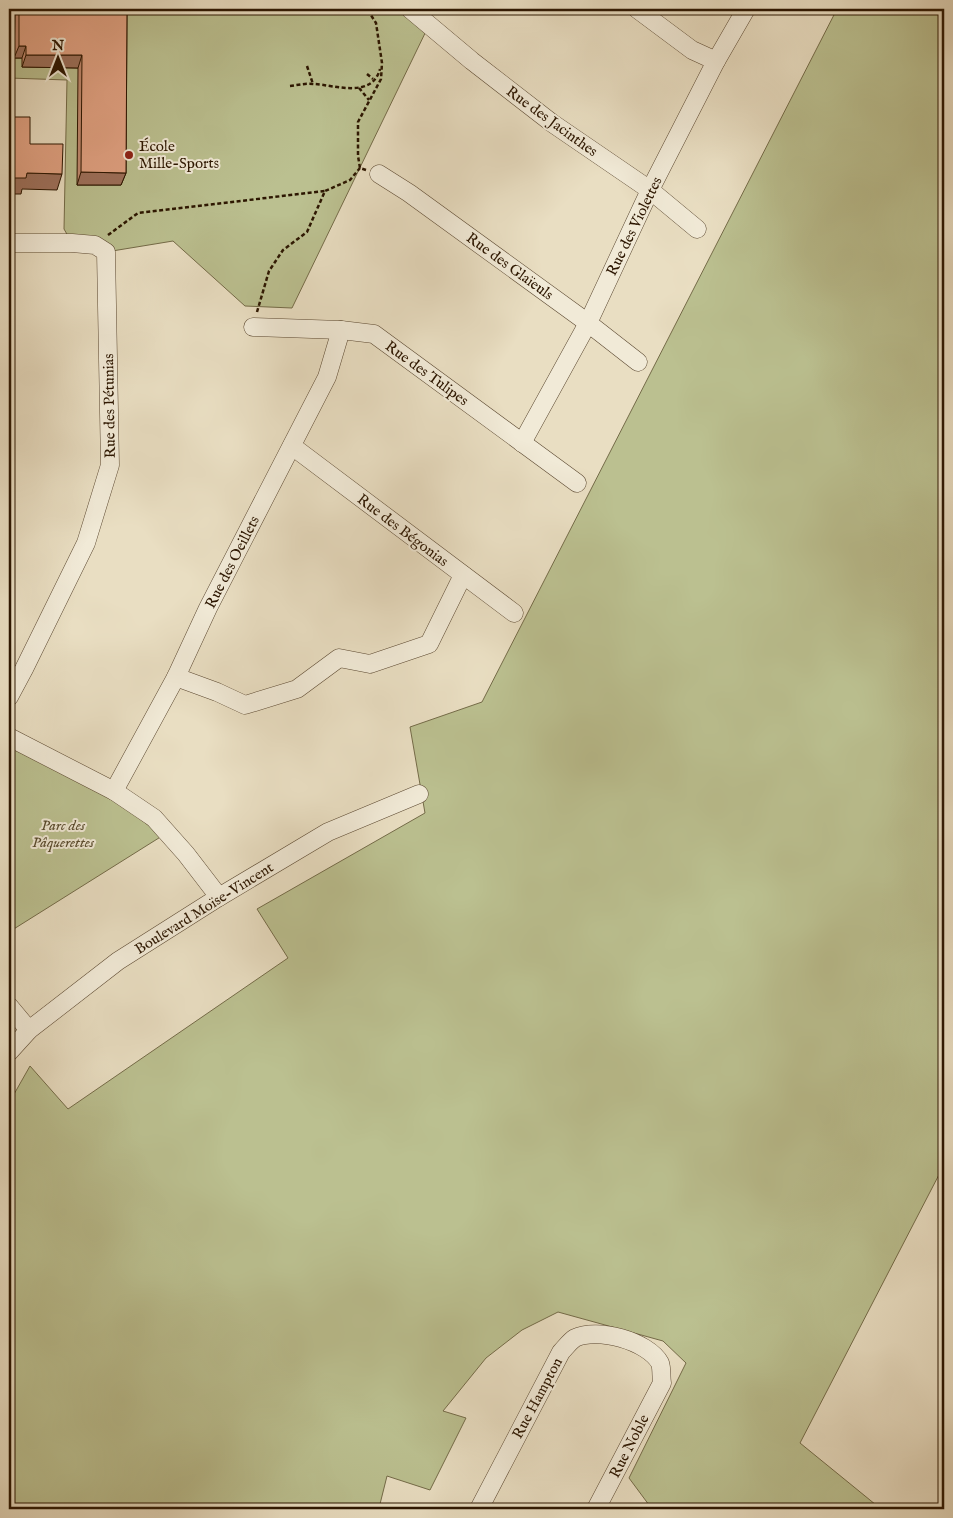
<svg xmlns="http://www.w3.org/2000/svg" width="953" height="1518" viewBox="0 0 953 1518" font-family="'IM FELL English',serif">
  <rect width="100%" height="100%" fill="#e9dec2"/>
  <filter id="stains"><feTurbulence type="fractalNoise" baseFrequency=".004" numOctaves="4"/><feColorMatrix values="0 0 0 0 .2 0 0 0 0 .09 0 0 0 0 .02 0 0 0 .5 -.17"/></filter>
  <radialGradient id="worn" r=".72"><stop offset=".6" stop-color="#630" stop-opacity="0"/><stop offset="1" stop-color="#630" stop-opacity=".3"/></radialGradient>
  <g fill="#bbc090" stroke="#746b48">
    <path d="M9 9H410L429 25 292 308 245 306 173 241 106 252 72 243 64 229 67 80 9 78Z"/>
    <path d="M837 9H944V1165L800 1443 881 1509H652L629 1478 686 1363 663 1341 558 1312 522 1330 486 1358 443 1411 466 1418 430 1490 387 1476 380 1504 397 1509H9V1103L30 1066 68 1109 288 958 257 909 425 813 410 727 482 702Z"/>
    <path d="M9 746 112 797 162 836 9 932Z"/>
  </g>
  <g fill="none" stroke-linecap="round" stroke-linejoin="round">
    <g stroke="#5b4831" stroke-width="19">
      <g id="minor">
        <path d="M410 9 472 61 552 123 650 190 697 229"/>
        <path d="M637 9 692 50 716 61"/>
        <path d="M379 174 409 193 588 323 638 362"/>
        <path d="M9 243H72L95 245 106 252 110 465 86 543 24 669 9 697"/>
        <path d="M253 327 341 330 374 334 577 483"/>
        <path d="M522 443 588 323 650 190 716 61 746 9"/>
        <path d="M292 446 514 613"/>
        <path d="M176 677 217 692 245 705 297 689 339 658 370 664 429 644 463 575"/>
        <path d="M9 737 114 791 154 818 186 854 219 897"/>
        <path d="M114 791 176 677 208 608 327 377 341 330"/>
        <path d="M9 1006 29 1030"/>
        <path d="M9 1052 29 1030 118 961 219 897 328 832 419 794"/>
        <path d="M479 1509 561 1352C565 1348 570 1341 575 1338 597 1327 648 1341 660 1363 662 1368 661 1377 662 1383L596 1509"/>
      </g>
    </g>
    <g stroke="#2c1601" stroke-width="2.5" stroke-dasharray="4 2.5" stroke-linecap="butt">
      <path d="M307 66 313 84"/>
      <path d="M367 74 373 79"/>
      <path d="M290 86C298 85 306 83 314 84 335 85 372 99 380 69"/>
      <path d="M359 88 369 100"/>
      <path d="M366 170 360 168 358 156V122L381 79 382 63 376 23 367 9"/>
      <path d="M108 235 138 213 325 191"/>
      <path d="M257 312 269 271 283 250 307 232 325 191 350 180 360 168"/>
    </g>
    <use href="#minor" stroke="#f1ead7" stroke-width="18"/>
  </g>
  <path fill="#c28b71" stroke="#2c1601" d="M17 9H127L126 173 121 185H77L78 68 22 67V58H14L15 14Z"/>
  <g fill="#9e715c" stroke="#2c1601">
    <path d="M19 46H26L22 58H14Z"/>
    <path d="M26 55H82L78 68 22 67Z"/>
    <path d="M81 172 126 173 121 185H77Z"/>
    <path d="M27 173 62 174 57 190 22 189 21 194H9V178Z"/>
  </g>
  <g fill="#e1a283" stroke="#2c1601">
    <path d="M19 9H127L126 173 81 172 82 55H26V46H19Z"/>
    <path d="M9 117H30V144H63L62 174 27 173 26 178H9Z"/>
  </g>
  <circle fill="#8f2418" stroke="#f1ead7" stroke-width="2" cx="129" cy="155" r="5"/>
  <g text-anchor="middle" stroke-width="4" stroke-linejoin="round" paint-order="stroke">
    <g font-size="15" fill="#2c1601" stroke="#f1ead7">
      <text transform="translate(552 121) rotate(36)" y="5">Rue des Jacinthes</text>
      <text transform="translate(634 226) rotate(-64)" y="5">Rue des Violettes</text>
      <text transform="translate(510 266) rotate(36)" y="5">Rue des Glaïeuls</text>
      <text transform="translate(427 373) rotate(36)" y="5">Rue des Tulipes</text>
      <text transform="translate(109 406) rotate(-91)" y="5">Rue des Pétunias</text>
      <text transform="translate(403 530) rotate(37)" y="5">Rue des Bégonias</text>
      <text transform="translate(232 562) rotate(-63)" y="5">Rue des Oeillets</text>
      <text transform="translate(204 908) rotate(-32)" y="5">Boulevard Moïse-Vincent</text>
      <text transform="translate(537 1398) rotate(-62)" y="5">Rue Hampton</text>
      <text transform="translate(629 1446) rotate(-63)" y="5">Rue Noble</text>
    </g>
    <g font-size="15" fill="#2c1601" stroke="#f1ead7" text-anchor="start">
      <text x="139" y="151">École<tspan x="139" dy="17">Mille-Sports</tspan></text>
    </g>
    <g font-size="15" font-style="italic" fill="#57492c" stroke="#f1ead7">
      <text x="63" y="830">Parc des<tspan x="63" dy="17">Pâquerettes</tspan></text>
    </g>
  </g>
  <rect width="953" height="1518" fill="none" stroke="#e9dec2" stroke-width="30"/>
  <rect x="10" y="10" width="933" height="1498" fill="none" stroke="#2c1601" stroke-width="2.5"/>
  <rect x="15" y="15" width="923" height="1488" fill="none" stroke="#2c1601"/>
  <g transform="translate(58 58)" stroke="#f1ead7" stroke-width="4" paint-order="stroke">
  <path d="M0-4L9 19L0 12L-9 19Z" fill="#2c1601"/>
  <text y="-8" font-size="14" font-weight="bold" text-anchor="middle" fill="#2c1601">N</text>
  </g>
  <rect width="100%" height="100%" filter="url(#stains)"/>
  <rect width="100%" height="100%" fill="url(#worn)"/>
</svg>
